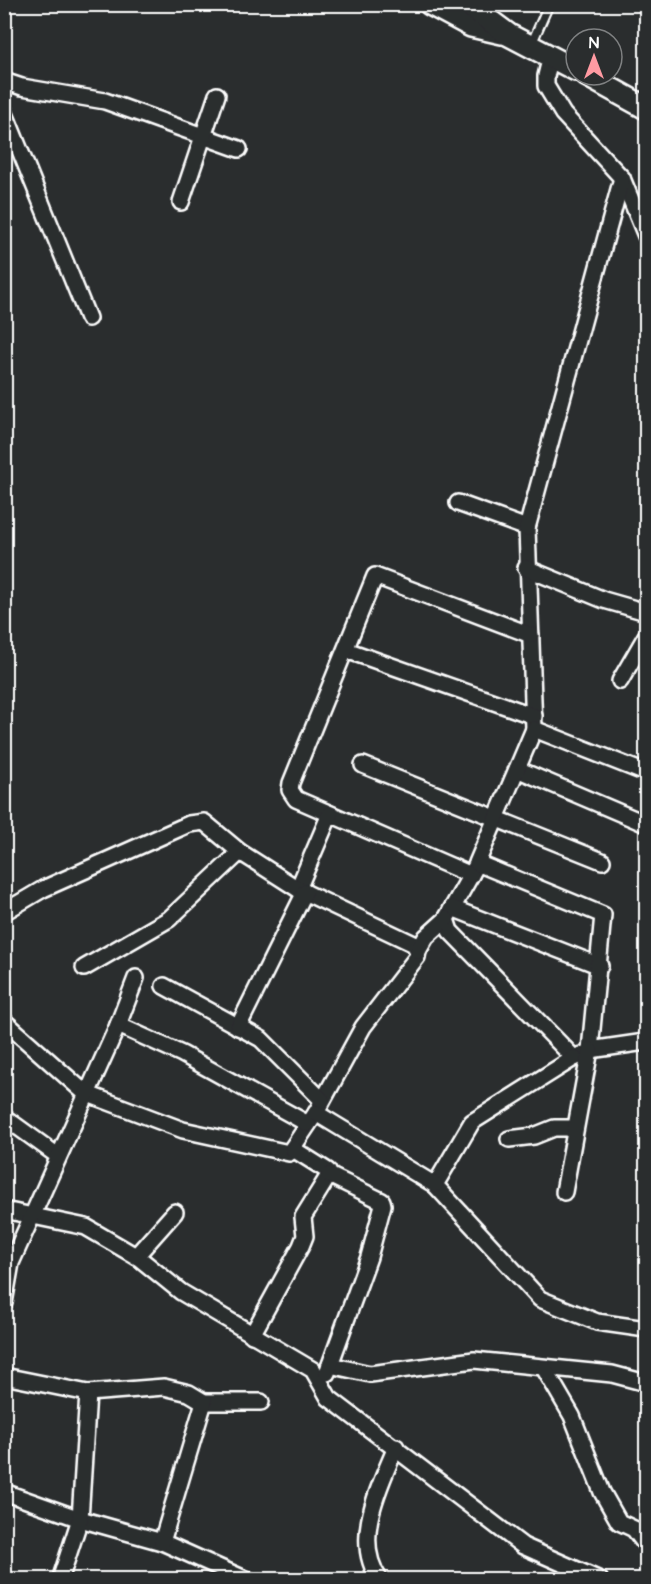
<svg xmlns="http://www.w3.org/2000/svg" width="651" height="1584" viewBox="0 0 651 1584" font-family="'Architects Daughter',sans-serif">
  <rect width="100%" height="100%" fill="#2a2d2e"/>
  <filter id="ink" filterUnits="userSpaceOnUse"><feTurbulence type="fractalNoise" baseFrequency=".0167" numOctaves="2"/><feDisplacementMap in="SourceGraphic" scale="12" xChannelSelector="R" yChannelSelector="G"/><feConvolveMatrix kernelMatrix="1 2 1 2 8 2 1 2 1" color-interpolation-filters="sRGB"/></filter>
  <g filter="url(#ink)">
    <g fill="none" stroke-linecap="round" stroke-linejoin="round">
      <g stroke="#fff" stroke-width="12">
        <path id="lane" d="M531 45 549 4"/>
      </g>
      <g stroke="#fff" stroke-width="20">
        <g id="street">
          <path d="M551 56 546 76V86L563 114 622 178 646 236"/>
          <path d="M4 81 22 87 105 101 239 149"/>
          <path d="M4 111 88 318"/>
          <path d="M181 202 217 95"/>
          <path d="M458 503 527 528 534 729"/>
          <path d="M527 528 622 178"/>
          <path d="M526 568 604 600 646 612"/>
          <path d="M346 650 534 716"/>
          <path d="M620 681 646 636"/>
          <path d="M363 765 602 861"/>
          <path d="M517 769 646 824"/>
          <path d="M476 866 446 919 450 931 574 1058 581 1055"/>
          <path d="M471 875 296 799 290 790 291 783 375 576 531 635"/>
          <path d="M298 889 330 814"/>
          <path d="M452 908 600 966"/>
          <path d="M4 912 43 889 189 824 204 822 240 852 298 889 414 944 418 951 417 957 363 1027 316 1113 289 1153 183 1130 85 1093 4 1021"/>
          <path d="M418 951 426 937 446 919"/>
          <path d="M84 968 169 919 240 852"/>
          <path d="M164 986 261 1039 322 1100"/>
          <path d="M118 1025 182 1054 308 1124"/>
          <path d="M238 1027 305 892"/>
          <path d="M645 1042 590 1050 603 915 477 863 534 729 646 773"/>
          <path d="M574 1058 472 1122 435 1185 540 1299 597 1322 646 1329"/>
          <path d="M316 1113 435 1185"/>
          <path d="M4 1117 58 1156"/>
          <path d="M509 1139 534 1136 554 1128H574"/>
          <path d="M564 1192 590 1050"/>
          <path d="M4 1210 86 1227 139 1258 181 1292 313 1370 329 1398 523 1546 600 1580"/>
          <path d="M136 1256 175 1212"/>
          <path d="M4 1303 11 1263 118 1025 136 978"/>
          <path d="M252 1335 301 1246 305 1236 303 1217 329 1175 328 1171 293 1149"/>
          <path d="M330 1365 370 1374 474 1360 612 1374 646 1383"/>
          <path d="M544 1368 572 1416 602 1492 619 1522 634 1529 646 1545"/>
          <path d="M327 1373 369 1257 383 1205 382 1201 329 1175"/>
          <path d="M4 1376 88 1393 164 1387 189 1393 204 1402H261"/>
          <path d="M4 1492 80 1519 162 1542 247 1580"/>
          <path d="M162 1542 204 1402"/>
          <path d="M60 1580 80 1519 88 1393"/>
          <path d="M380 1580C351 1540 380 1486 396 1447"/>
        </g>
      </g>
      <g stroke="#fff" stroke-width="26">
        <g id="secondary">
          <path d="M430 4 471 26 502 33"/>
          <path d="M467 4 509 35 576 70"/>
          <path d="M586 75 646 108"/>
        </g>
      </g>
      <use href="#lane" stroke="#2a2d2e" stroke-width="8"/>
      <use href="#street" stroke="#2a2d2e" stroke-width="15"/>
      <use href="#secondary" stroke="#2a2d2e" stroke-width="21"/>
    </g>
  </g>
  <rect width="651" height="1584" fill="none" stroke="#2a2d2e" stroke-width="24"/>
  <rect x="12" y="12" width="627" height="1560" fill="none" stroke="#fff" stroke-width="2" filter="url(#ink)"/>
  <g transform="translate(594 57)"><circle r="28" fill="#2a2d2e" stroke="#7f8182" stroke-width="1.5"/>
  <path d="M0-4.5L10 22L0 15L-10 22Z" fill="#ff9aa2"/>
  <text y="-9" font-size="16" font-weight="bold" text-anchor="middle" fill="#ffffff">N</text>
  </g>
</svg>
